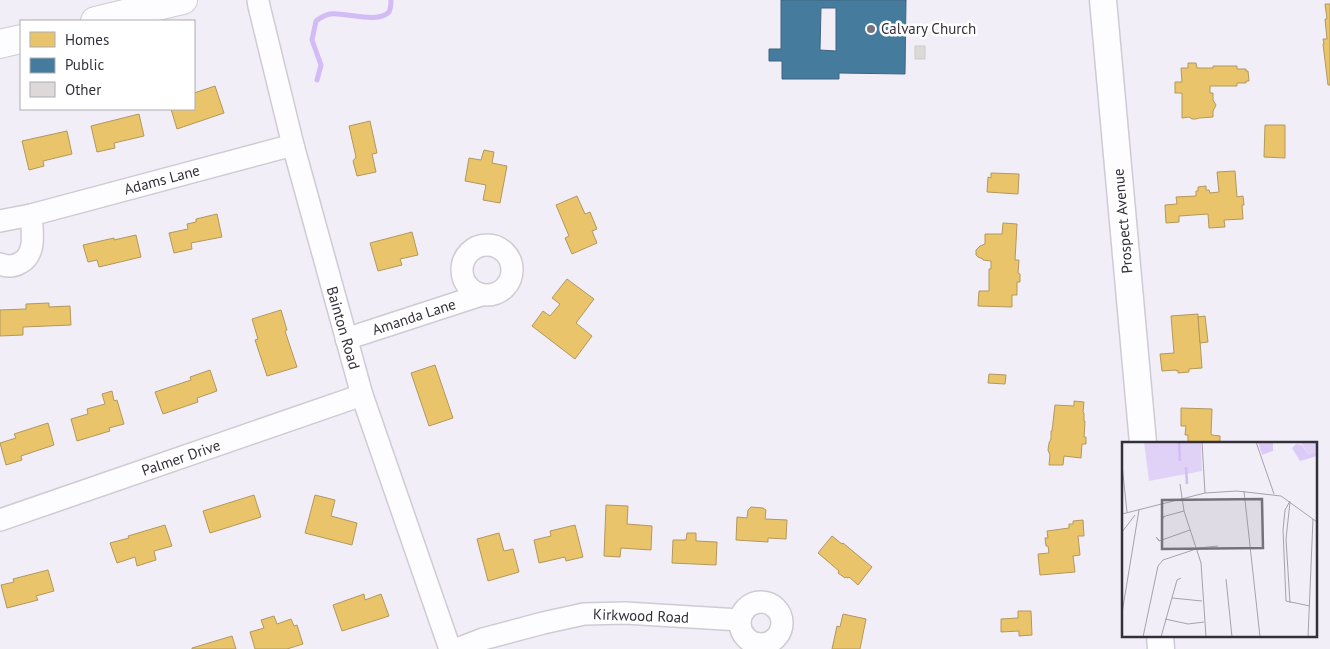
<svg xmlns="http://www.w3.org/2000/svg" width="1330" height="649" viewBox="0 0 1330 649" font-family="'PT Sans',sans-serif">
  <rect width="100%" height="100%" fill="#f1eef7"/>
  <g fill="#e9c46a" stroke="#b3985c">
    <path d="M1325 4H1330V85H1328L1323 44H1324L1323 39H1327L1325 19H1327Z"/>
    <path d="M1188 63H1196L1197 68H1213V66H1237V69H1246V71H1248L1249 81H1246V83H1237V86H1210V93H1213V100L1216 105 1213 111V117L1199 118 1196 119H1192L1189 117 1182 118V93H1175V82H1182L1181 68H1188Z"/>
    <path d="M215 86 224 113 177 129 171 109H194V93Z"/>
    <path d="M139 114 144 136 114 143 115 148 97 152 91 126Z"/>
    <path d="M370 121 377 153 372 154 376 172 357 176 353 161 356 157 349 126Z"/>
    <path d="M1265 125H1285V158L1264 157Z"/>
    <path d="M67 131 72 154 43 161 44 166 29 170 22 141Z"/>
    <path d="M484 150 494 152 492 163 507 166 500 203 483 200 486 185 465 181 469 158 481 160Z"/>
    <path d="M1235 171 1237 197 1243 196 1244 205H1242L1243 219 1224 220 1225 227 1209 228 1208 214 1179 216V222L1166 223 1165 205 1177 204 1176 197 1196 196V191H1198V187L1206 186V190H1209L1210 193 1219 192 1217 172Z"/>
    <path d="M991 173 1019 174 1018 194 987 192 988 177 991 178Z"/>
    <path d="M577 196 585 214 590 212 597 229 592 231 597 243 572 254 565 238 569 236 556 205Z"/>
    <path d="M217 214 222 237 191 243 192 249 174 253 169 233 188 229 187 224 196 222V219Z"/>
    <path d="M1003 223 1017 224 1015 260H1019L1018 273 1020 274V282H1017V295H1012V307L978 306 979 291H989V269H991V261L983 260V259L978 257 976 255V250L980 246 985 244V234H1002Z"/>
    <path d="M412 232 418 255 400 259 402 265 378 271 370 243Z"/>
    <path d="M136 235 141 257 99 267 97 260 88 262 83 245 114 238V240Z"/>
    <path d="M567 279 594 299 576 323 592 336 575 359 532 326 543 311 550 316 560 304 552 298Z"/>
    <path d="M49 303V307L70 306 71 325 23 327V335L0 336V310L26 309V304Z"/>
    <path d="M281 310 287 330 285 331 297 367 267 376 255 340 258 339 252 319Z"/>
    <path d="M1198 314 1202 368 1189 369V372L1178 373V370L1176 371V370L1162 371 1160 354 1174 353 1171 316Z"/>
    <path d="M1205 316 1208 342 1200 343 1198 317Z"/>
    <path d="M435 365 453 418 429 426 411 373Z"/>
    <path d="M210 370 217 391 197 398 198 402 163 414 155 392 191 380 190 377Z"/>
    <path d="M989 374 1006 375 1005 384 988 383Z"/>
    <path d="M112 391 114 401 117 400 124 424 109 428 110 431 77 441 71 419 88 414 87 409 105 404 102 394Z"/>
    <path d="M1074 401 1084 402 1083 412 1084 413V421H1085L1084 437H1086V444H1082L1081 458 1064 456 1063 465H1049L1050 455 1048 450 1049 443 1051 439V431H1052L1055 405 1074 406Z"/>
    <path d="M1181 408 1212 409 1211 434 1212 435 1220 436V443H1188V435H1185L1186 426H1181Z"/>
    <path d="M48 423 54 445 21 456 22 460 6 465 0 443 16 438 14 434Z"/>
    <path d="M254 495 261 517 210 533 203 511Z"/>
    <path d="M315 495 335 500 331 516 357 523 352 545 305 533Z"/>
    <path d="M606 505 628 506 627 524 652 526 651 550 621 548 620 557 604 556Z"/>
    <path d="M751 507 763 508 766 510 765 519 787 520 786 539 768 538V542L736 540 737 517 747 518 748 510Z"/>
    <path d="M1083 520 1084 536H1078L1080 555 1073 556 1075 572 1040 575 1038 554 1049 553 1048 546H1046L1045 538H1048L1047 531 1069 528V524H1073V521Z"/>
    <path d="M165 525 172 546 154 551 156 560 137 566 135 557 117 563 110 543 129 538 128 536Z"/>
    <path d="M575 525 583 557 566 561 565 557 539 563 534 540 551 536 550 531Z"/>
    <path d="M499 533 504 551 513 549 519 572 488 581 477 539Z"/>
    <path d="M687 533H696V541L717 542 716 565 672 563 673 540H686Z"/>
    <path d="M832 536 842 544 843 543 872 567 858 585 849 577 848 578 846 577 845 578 838 573 839 571 818 553Z"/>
    <path d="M48 570 54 591 36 596 38 600 7 608 1 585 14 582 13 579Z"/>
    <path d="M364 594 365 600 381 594 389 616 342 631 333 605Z"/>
    <path d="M1018 611H1031L1032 635 1019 636V631L1001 632V619L1018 618Z"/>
    <path d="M843 614 866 619 860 649H832L837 626 840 627Z"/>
    <path d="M274 616 277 624 291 619 294 626 297 625 303 644 287 649H255L250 632 264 628 261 620Z"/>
    <path d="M232 636 236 649H192V648Z"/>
  </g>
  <path fill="#457b9d" stroke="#406480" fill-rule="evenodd" d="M781 0H906L905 74 839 73V79H782V61H769V49H781ZM821 8H836V51L820 50Z"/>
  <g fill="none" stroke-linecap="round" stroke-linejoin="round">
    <path stroke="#d3bcf5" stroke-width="5" d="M317 80 321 65 312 40 316 21C320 18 325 15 330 14 345 12 378 24 389 12 391 8 391 4 391 0"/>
  </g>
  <rect fill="#ddd9d9" stroke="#cfcbca" x="915" y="46" width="10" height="13"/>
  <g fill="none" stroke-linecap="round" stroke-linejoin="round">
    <g stroke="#cfcbd5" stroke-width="24">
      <g id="minor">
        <path d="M258 0 259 6 293 145 362 395 450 649"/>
        <path d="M0 221 31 215 293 145"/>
        <circle cx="487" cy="270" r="25"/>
        <path d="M0 264C7 267 13 267 20 263 37 254 32 231 31 215"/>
        <path d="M346 339 481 295"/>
        <path d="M0 520 362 395"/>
        <circle cx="761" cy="623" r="21"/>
        <path d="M457 649 483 639 543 623 584 614 625 613 740 620"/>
      </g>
    </g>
    <g stroke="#cfcbd5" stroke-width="29">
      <g id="major">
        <path d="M1103 0 1143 443"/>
        <path d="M1160 635 1161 649"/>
      </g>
    </g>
    <g stroke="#cfcbd5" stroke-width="30">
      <g id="highway">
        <path d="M95 21 183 0"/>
        <path d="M0 44 21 39"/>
      </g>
    </g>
    <use href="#minor" stroke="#fdfcfe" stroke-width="21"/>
    <use href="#major" stroke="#fdfcfe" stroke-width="26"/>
    <use href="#highway" stroke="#fdfcfe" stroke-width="28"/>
  </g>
  <circle fill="#76727d" stroke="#fff" stroke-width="2" cx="871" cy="29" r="5"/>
  <g text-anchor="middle" stroke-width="5" stroke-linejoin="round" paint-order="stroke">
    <g font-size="15" fill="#34303b" stroke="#fff" text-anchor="start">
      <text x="881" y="34">Calvary Church</text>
    </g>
    <g font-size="15" fill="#34303b" stroke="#fff">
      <text transform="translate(162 180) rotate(-15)" y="5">Adams Lane</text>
      <text transform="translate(1123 221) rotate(-95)" y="5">Prospect Avenue</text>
      <text transform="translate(414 317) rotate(-18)" y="5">Amanda Lane</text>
      <text transform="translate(343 328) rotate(74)" y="5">Bainton Road</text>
      <text transform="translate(181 458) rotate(-19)" y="5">Palmer Drive</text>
      <text transform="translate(641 616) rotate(2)" y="5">Kirkwood Road</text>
    </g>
  </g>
  <g transform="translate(1122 442)">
    <rect width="195" height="195" fill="#f1eef7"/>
    <path d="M22 0H79L80 29 27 39ZM179 0H195V10L186 12Z" fill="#e0d2f7"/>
    <path d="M136 0H151V9L140 13ZM174 2 180 3 186 12 195 10V14L178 19 170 6Z" fill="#dccaf8"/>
    <path fill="none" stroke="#d3bcf5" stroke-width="2.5" d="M57 0 58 19M64 25 65 42"/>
    <path fill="none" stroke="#a5a2ac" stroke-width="1" d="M80 0 83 51M134 0 152 52M0 23 5 70M58 42 62 69 79 121 84 195M122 49 138 195M168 59 163 68 161 88 164 159 188 164M0 72 83 51 115 49 159 54 195 80M42 75 40 78V75L62 69M0 90 13 73M38 99 34 95 37 99 68 88M104 137 110 195M50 156 80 159M168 161 164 97 168 60M0 171 17 68M43 177 66 182 82 180M21 195 36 124 41 118 77 106 96 104M39 195 55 138 59 136M186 195 191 77"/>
    <path fill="#76727d" fill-opacity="0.15" stroke="#76727d" stroke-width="2.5" d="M140 57 141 106 40 107V58Z"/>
    <rect width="195" height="195" fill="none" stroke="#34303b" stroke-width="2.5"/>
  </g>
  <rect x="20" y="20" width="175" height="90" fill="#ffffff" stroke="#aeacb1"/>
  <rect x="30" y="32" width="25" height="15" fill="#e9c46a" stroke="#aeacb1"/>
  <text x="65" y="45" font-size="15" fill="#34303b">Homes</text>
  <rect x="30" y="58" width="25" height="15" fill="#457b9d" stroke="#aeacb1"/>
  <text x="65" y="70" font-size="15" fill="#34303b">Public</text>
  <rect x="30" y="82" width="25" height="15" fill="#ddd9d9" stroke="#aeacb1"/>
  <text x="65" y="95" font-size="15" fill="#34303b">Other</text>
</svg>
